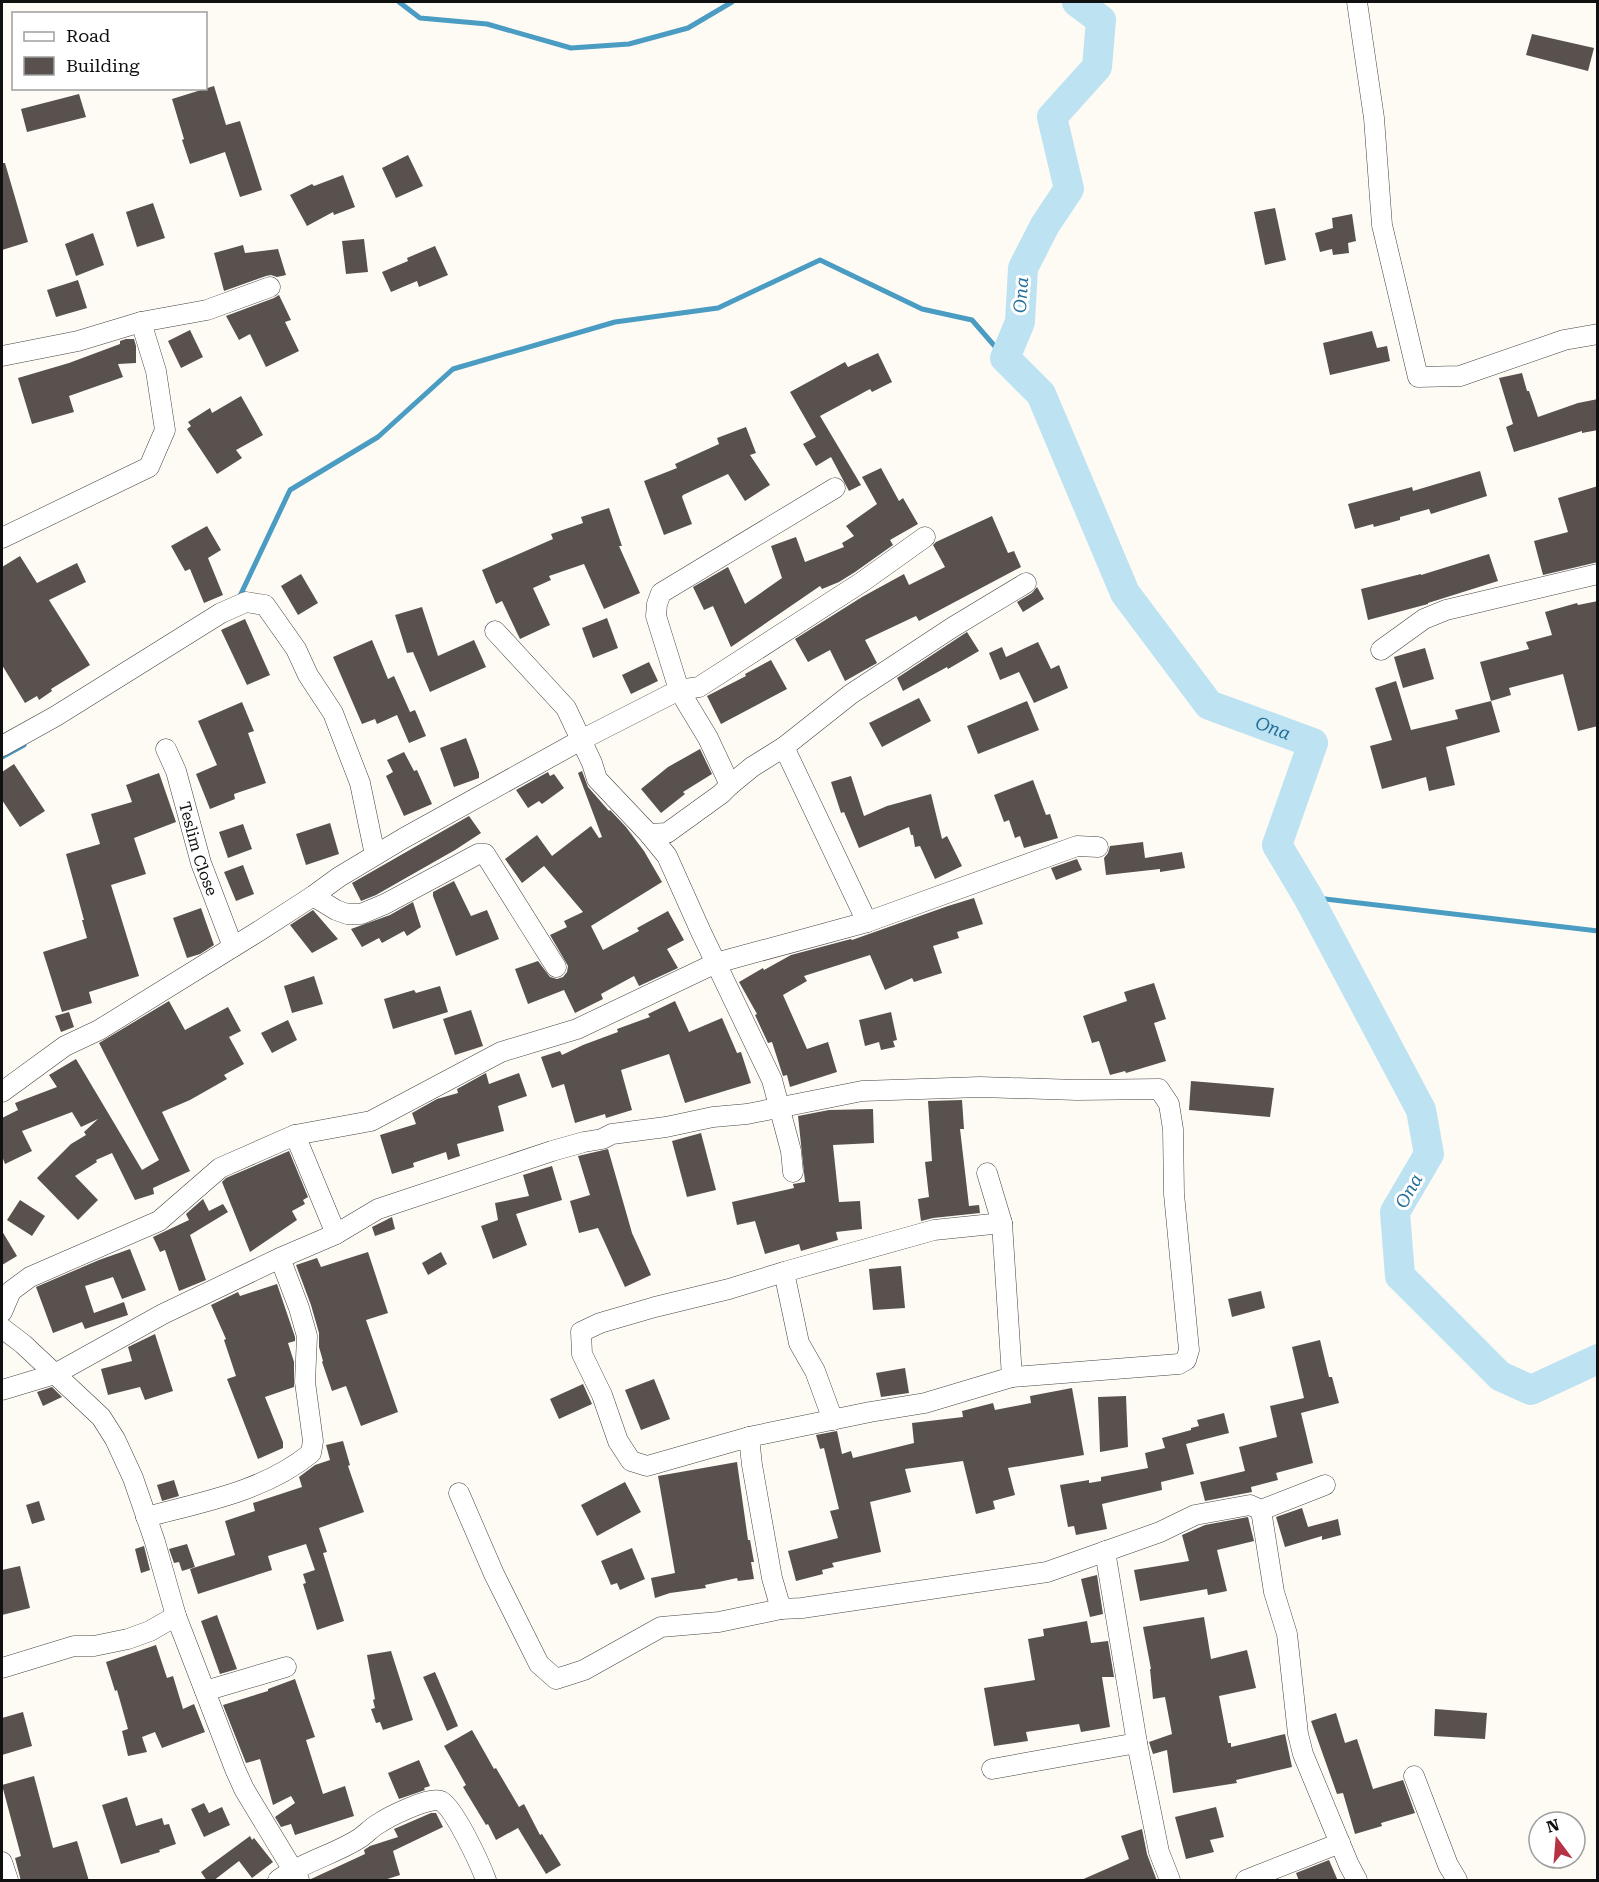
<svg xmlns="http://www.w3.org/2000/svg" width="1599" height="1882" viewBox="0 0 1599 1882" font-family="'Roboto Serif',serif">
  <rect width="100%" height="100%" fill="#fefbf5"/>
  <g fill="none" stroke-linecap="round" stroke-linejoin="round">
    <g stroke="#4a9cc3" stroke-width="5">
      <path d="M399 2 420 18 487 24 571 48 629 44 688 28 732 2"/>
      <path d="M239 598 290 490 378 437 453 369 615 322 718 308 820 260 922 309 972 320 1005 358"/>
      <path d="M2 757 24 745"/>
      <path d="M1308 897 1598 931"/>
    </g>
    <path stroke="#bde2f2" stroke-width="30" id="s1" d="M1077 2 1101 20 1097 67 1052 117 1069 189 1045 225 1023 268 1020 322 1005 358 1041 394 1125 593 1209 705 1313 743 1277 845 1308 897 1421 1110 1429 1154 1395 1212 1400 1276 1500 1376 1531 1390 1598 1359"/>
  </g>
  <g fill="#58514e">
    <path d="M1532 34 1594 48 1588 71 1526 55Z"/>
    <path d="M214 86 226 125 240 121 262 190 240 197 225 152 190 164 182 140 184 139 172 99Z"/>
    <path d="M79 94 86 117 27 132 21 109Z"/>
    <path d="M408 155 423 186 396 198 382 168Z"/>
    <path d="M2 163H5L28 242 2 250Z"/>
    <path d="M343 175 355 207 334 215 333 212 307 226 290 195 312 184 314 186Z"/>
    <path d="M153 203 165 238 137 247 126 212Z"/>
    <path d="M1275 208 1286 260 1265 265 1254 212Z"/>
    <path d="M1352 214 1356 241 1348 243 1349 253 1333 255 1332 249 1320 252 1315 233 1333 228 1332 218Z"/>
    <path d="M93 233 104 265 76 276 65 244Z"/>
    <path d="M364 239 368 272 346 274 342 241Z"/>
    <path d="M243 245 245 253 278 249 286 275 277 277 271 275 266 276 224 291 214 253Z"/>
    <path d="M435 246 448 275 419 287 417 281 391 292 382 272 408 261 407 258Z"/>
    <path d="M78 280 87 308 56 317 47 290Z"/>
    <path d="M279 295 291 320 285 322 299 351 266 367 250 334 239 340 226 316 274 298Z"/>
    <path d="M190 330 203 357 181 368 168 341Z"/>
    <path d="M1372 331 1377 348 1387 346 1390 361 1330 375 1323 343Z"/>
    <path d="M126 339H134L136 346V363L118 364 123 377 69 396 74 412 32 424 18 378 69 363 120 344V341Z"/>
    <path d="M878 353 892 382 872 392 870 389 820 416 861 485 849 491 831 457 816 466 803 444 816 437 790 392 845 362 848 367Z"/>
    <path d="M1522 373 1527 391H1529L1538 417 1578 403 1598 399V430L1582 433V431L1514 452 1506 427 1513 424 1499 378Z"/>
    <path d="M241 396 263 435 236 450 242 458 217 474 187 429 191 426 188 422 210 408 212 413Z"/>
    <path d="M746 427 756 453 750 455 770 485 745 501 728 474 683 495 682 497 692 524 664 535 644 481 677 468 675 464 719 444 717 438Z"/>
    <path d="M881 468 899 501 903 498 918 524 890 540 893 545 855 572 839 582 822 589 820 586 731 647 713 606 704 610 693 587 728 567 745 604 782 578 771 546 796 537 805 562 844 547 842 543 854 536 846 526 877 504 862 477Z"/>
    <path d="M1480 471 1487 496 1431 514 1429 509 1400 517V520L1374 527 1373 524 1355 529 1348 504 1412 487 1413 491Z"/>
    <path d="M1598 486V562L1543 575 1534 541 1568 532 1558 498Z"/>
    <path d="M609 508 622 546H619L640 593 604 609 584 564 549 576 551 580 533 588 550 625 520 639 502 601 496 604 482 570 553 539 551 534 583 523 581 517Z"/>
    <path d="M992 516 1008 553 1014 551 1021 567 919 621 916 616 865 640 877 663 845 681 830 650 808 662 795 639 862 597 904 574 909 585 945 567 933 545 936 542Z"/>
    <path d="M207 526 221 550 208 558 223 595 204 603 190 569 185 571 171 546Z"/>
    <path d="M1489 554 1498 581 1428 603V604L1368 620 1361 589 1421 574V575Z"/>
    <path d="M20 556 37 583 77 563 86 582 49 600 90 665 51 689 52 691 39 700 37 696 25 703 2 665V567Z"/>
    <path d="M301 574 318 603 298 615 281 586Z"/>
    <path d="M1037 587 1044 599 1023 612 1017 602 1032 593Z"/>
    <path d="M1598 601V726L1578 731 1563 674 1509 688 1511 695 1491 701 1480 662 1529 649 1526 642 1552 635 1545 612 1577 603 1578 605Z"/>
    <path d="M422 607 438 656 474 640 486 667 430 692 413 652 407 653 395 615Z"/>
    <path d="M607 618 618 648 593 658 582 628Z"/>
    <path d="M245 619 270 675 247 685 221 630Z"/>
    <path d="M967 632 979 651 948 669 947 667 903 691 897 678Z"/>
    <path d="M372 640 388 679 394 676 410 712 415 710 426 736 409 743 397 715 377 724 375 719 362 724 333 657Z"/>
    <path d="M1038 642 1051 669 1059 665 1068 688 1034 703 1019 672 1000 680 989 653 1002 647 1006 657Z"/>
    <path d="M1425 648 1434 679 1403 688 1394 657Z"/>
    <path d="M771 660 787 689 721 724 707 696 746 676 745 674Z"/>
    <path d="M649 662 658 681 631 694 622 675Z"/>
    <path d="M1396 681 1411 730 1458 719 1455 710 1491 701 1500 732 1446 747 1455 785 1429 791 1426 777 1382 789 1370 746 1392 740 1375 688Z"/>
    <path d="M919 698 931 721 882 747 869 723Z"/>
    <path d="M1027 701 1039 730 978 754 967 726Z"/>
    <path d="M242 702 254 731 248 733 266 783 234 794 235 799 210 809 196 774 217 765 198 721Z"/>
    <path d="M466 738 479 773V778L454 787 440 748Z"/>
    <path d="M700 749 712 774 683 792 685 794 661 813 641 789 668 767Z"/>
    <path d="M404 752 414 771 417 770 432 804 404 816 386 776 393 772 387 760Z"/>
    <path d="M14 764 45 811 20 827 2 800V772Z"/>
    <path d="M582 771 588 787 609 811 610 810 626 827 644 851 662 882 591 926 603 950 639 931 637 928 668 911 684 940 667 949 678 968 639 986 634 976 601 994 603 999 575 1013 564 990 528 1004 515 969 538 961 550 977 557 979 563 977 567 972 568 966 550 935 567 927 564 921 583 912 544 866 522 883 505 859 537 835 552 856 591 826 599 838 602 837 578 773Z"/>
    <path d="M548 772 550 776 554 774 564 788 542 804 539 801 528 808 516 790Z"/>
    <path d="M159 773 176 822 134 838 146 874 111 885 139 976 89 992 92 1003 62 1012 43 952 87 938 82 920H84L66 854 100 844 91 814 132 802 126 785Z"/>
    <path d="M851 776 864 816 887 806 931 794 942 839 947 836 962 866 935 879 920 846 915 847 913 835H911L909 827 859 848 844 812 841 813 831 782Z"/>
    <path d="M1033 780 1046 815 1050 814 1058 838 1024 848 1020 836 1015 838 1009 820 1004 822 994 795Z"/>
    <path d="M469 816 481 833 455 850 376 895 361 901 352 883Z"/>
    <path d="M330 823 339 854 306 865 296 834Z"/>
    <path d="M243 824 252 849 228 858 219 832Z"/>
    <path d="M1143 842 1145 858 1182 852 1185 868 1160 872V869L1106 875 1104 858 1108 853 1110 846Z"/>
    <path d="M1077 859 1082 870 1056 880 1051 868Z"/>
    <path d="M243 865 254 894 236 901 224 872Z"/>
    <path d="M454 881 471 916 487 910 499 939 456 956 433 896V892Z"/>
    <path d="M974 898 983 924 957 932 959 938 933 946 942 973 914 982 912 978 885 990 870 955 804 976 807 981 783 995 807 1049 828 1042 837 1072 790 1087 787 1075 783 1076 782 1073 772 1042 768 1043 755 1015 757 1014 739 982 763 968 764 970 791 955 851 939 852 940 948 906Z"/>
    <path d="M413 902 421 927 407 936 404 931 382 943 379 938 362 947 351 929 390 915Z"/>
    <path d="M201 908 214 945 200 954 187 958 173 918Z"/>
    <path d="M313 910 338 939 312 953 290 925Z"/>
    <path d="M314 976 323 1004 292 1013 284 986Z"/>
    <path d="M1154 983 1166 1019 1154 1023 1166 1061 1126 1073 1125 1071 1110 1075 1099 1041 1092 1043 1083 1016 1127 1001 1124 992Z"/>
    <path d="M440 986 448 1012 393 1029 384 999 414 990 416 993Z"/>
    <path d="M169 1001 185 1030 228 1007 241 1031 229 1037 244 1064 224 1075 227 1079 190 1100 162 1112 190 1171 153 1188 154 1194 135 1200 112 1153 96 1160 97 1162 75 1176 98 1200 78 1220 37 1178 71 1144 86 1135 84 1132 98 1119 81 1127 72 1112 22 1131 32 1151 5 1164 2 1156V1118L18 1110 15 1103 57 1087 49 1075 76 1059 142 1170 159 1160 99 1043Z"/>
    <path d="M675 1001 689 1032 722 1018 737 1053 741 1052 751 1083 685 1103 669 1054 621 1070 632 1110 606 1118 605 1114 575 1123 564 1084 552 1088 541 1057 560 1051 562 1055 583 1045 618 1032 617 1029 650 1017 648 1014Z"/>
    <path d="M471 1010 483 1046 455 1055 443 1019Z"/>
    <path d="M69 1012 74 1027 61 1032 55 1016Z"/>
    <path d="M891 1012 897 1040 893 1041 895 1047 881 1050 879 1042 865 1046 859 1020Z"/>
    <path d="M288 1020 297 1040 272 1053 261 1033Z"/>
    <path d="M486 1073 489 1084 519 1073 527 1096 498 1106 504 1131 457 1144 460 1156 448 1160 446 1152 413 1163 414 1167 392 1174 380 1135 416 1124 412 1113 437 1099 458 1093 457 1089Z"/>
    <path d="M1191 1081 1274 1088 1270 1117 1189 1110Z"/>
    <path d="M962 1100 964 1129H960L969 1206 979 1205 980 1213 933 1218 921 1221 918 1199 929 1197 925 1162 932 1161 928 1101Z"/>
    <path d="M873 1109 874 1143 833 1145 839 1202 860 1201 862 1229 836 1232 838 1240 801 1251 799 1244 765 1254 755 1221 737 1225 732 1202 794 1188 793 1184 805 1182 798 1116 829 1110Z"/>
    <path d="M701 1133 716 1190 687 1197 672 1141Z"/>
    <path d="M608 1149 632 1233 651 1275 625 1287 598 1228 579 1233 570 1201 590 1195 578 1156Z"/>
    <path d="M289 1151 308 1197 303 1200 305 1204 292 1211 297 1220 250 1252 222 1182 226 1178Z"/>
    <path d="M552 1166 562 1200 516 1214 527 1245 493 1259 481 1226 498 1220 495 1203 529 1196 523 1175Z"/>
    <path d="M203 1199 209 1211 223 1204 228 1212 190 1235 206 1280 179 1291 165 1250 160 1252 153 1237 189 1220 186 1214Z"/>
    <path d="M20 1200 45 1216 32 1236 7 1220Z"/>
    <path d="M392 1217 395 1229 375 1236 372 1227Z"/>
    <path d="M2 1231 17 1256 2 1265Z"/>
    <path d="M130 1249 146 1290 122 1299 113 1277 85 1286 94 1313 124 1302 128 1315 85 1329 82 1322 53 1333 36 1287 99 1260Z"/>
    <path d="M368 1252 388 1313 366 1320 398 1412 361 1426 346 1386 332 1391 322 1362 323 1361 319 1347V1333L311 1305 296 1265 317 1258 321 1267Z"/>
    <path d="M441 1252 447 1264 428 1275 422 1263Z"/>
    <path d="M901 1266 905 1308 873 1310 869 1269Z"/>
    <path d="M277 1284 295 1337V1341L288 1343 294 1362V1387L265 1397 283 1442V1448L258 1459 227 1379 236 1376 224 1340 226 1339 211 1305 238 1292 240 1296Z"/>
    <path d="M1261 1291 1265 1308 1232 1317 1228 1299Z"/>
    <path d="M155 1334 173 1391 145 1400 140 1387 108 1395 101 1369 132 1361 128 1347Z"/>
    <path d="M1320 1340 1329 1377H1332L1339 1403 1301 1413 1313 1463 1276 1473 1278 1480 1251 1487 1252 1492 1205 1501 1200 1482 1245 1471 1239 1447 1277 1437 1270 1406 1304 1398 1292 1347Z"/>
    <path d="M905 1368 909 1393 881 1397 876 1373Z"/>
    <path d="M654 1379 670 1419 641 1430 625 1390Z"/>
    <path d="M583 1384 592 1404 559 1419 550 1399Z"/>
    <path d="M52 1387 62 1397 43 1406 37 1392Z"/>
    <path d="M1072 1388 1084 1455 1008 1468 1015 1495 993 1501 995 1509 976 1514 963 1461 905 1469 911 1492 870 1502 881 1552 832 1563 834 1567 822 1570 823 1574 796 1581 788 1551 838 1538 830 1511 839 1509 824 1448 820 1449 816 1435 837 1431 842 1454 851 1451 853 1458 914 1443 912 1423 963 1417 962 1411 993 1403 995 1410 1031 1403 1030 1396Z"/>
    <path d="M1126 1396 1128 1447 1100 1452 1098 1397Z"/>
    <path d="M1224 1413 1229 1433 1186 1444 1194 1474 1161 1482 1162 1490 1102 1504 1107 1529 1076 1535 1074 1526 1068 1527 1060 1485 1089 1480V1483L1101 1481V1477L1148 1468 1145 1453 1165 1448 1162 1438 1191 1430V1428L1199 1426 1197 1420Z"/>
    <path d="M343 1441 350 1465 348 1466 364 1512 319 1528 327 1552 323 1553 344 1621 317 1630 303 1584 306 1583 303 1574 315 1570 306 1544 268 1556 272 1570 198 1594 190 1569 235 1555 225 1521 255 1511 253 1503 302 1487 299 1477 315 1465 330 1460 326 1445Z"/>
    <path d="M737 1462 748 1540H750L754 1562H751L754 1579 738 1581 737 1578 705 1585 706 1588 670 1593 655 1598 651 1578 675 1573 658 1476Z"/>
    <path d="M174 1480 179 1496 162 1501 157 1485Z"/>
    <path d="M625 1482 641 1512 597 1536 581 1505Z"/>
    <path d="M39 1501 45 1520 32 1524 26 1505Z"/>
    <path d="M1302 1508 1308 1527 1338 1519 1341 1535 1322 1540V1536L1285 1547 1276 1517Z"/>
    <path d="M1248 1517 1254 1541 1217 1550 1227 1591 1208 1595 1207 1589 1140 1601 1134 1570 1189 1561 1182 1535 1205 1525Z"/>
    <path d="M187 1544 195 1567 182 1571 179 1562 174 1563 169 1549Z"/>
    <path d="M144 1546 150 1570 141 1573 135 1549Z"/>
    <path d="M632 1548 645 1579 620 1590 617 1583 611 1585 601 1561Z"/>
    <path d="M20 1566 30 1608 2 1615V1570Z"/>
    <path d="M1097 1575 1103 1614 1090 1617 1081 1579Z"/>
    <path d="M217 1615 237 1669 220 1674 201 1621Z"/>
    <path d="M1204 1617 1211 1659 1247 1650 1256 1688 1219 1696 1228 1743H1231V1747L1285 1734 1292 1767 1236 1780 1237 1783 1173 1793 1167 1750 1153 1754 1149 1742 1172 1734 1165 1697 1153 1699 1150 1669H1151L1143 1627Z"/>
    <path d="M1087 1621 1091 1643 1108 1641 1114 1677H1102L1110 1727 1081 1732 1079 1724 1026 1732 1028 1741 994 1746 984 1688 1035 1680 1028 1639 1044 1636 1043 1629Z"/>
    <path d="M156 1645 167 1678 173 1676 183 1709 194 1704 205 1732 162 1748 155 1732 142 1737 147 1752 128 1756 122 1731 128 1729 117 1690 115 1691 106 1662Z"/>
    <path d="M391 1651 413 1720 383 1730 380 1722 376 1723 371 1709 375 1708 373 1700 375 1699 367 1655Z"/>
    <path d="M435 1672 458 1726 447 1731 423 1677Z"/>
    <path d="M295 1679 315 1737 306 1740 323 1794 345 1786 354 1816 295 1835 291 1824 281 1827 275 1817 295 1803 291 1796 273 1805 260 1759 246 1763 223 1705 268 1691V1689Z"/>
    <path d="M1435 1709 1487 1713 1485 1739 1434 1736Z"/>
    <path d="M23 1712 32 1746 2 1755V1718Z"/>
    <path d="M1336 1713 1345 1743 1357 1739 1373 1789 1403 1780 1415 1813 1381 1823 1382 1826 1355 1834 1343 1793 1337 1794 1311 1721Z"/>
    <path d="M472 1730 494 1769 496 1768 519 1807 524 1804 540 1835 542 1834 561 1865 546 1874 518 1828 496 1840 488 1824 486 1825 463 1787 466 1785 444 1746Z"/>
    <path d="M419 1760 430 1786 424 1788 425 1790 399 1799 388 1773Z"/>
    <path d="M34 1776 53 1848 77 1841 89 1881H21L15 1858 21 1856 2 1785Z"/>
    <path d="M127 1797 136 1826 162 1818 164 1825 169 1824 176 1844 159 1850 160 1852 121 1864 102 1805Z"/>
    <path d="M204 1803 209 1813 222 1807 230 1825 204 1837 191 1809Z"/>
    <path d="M1216 1807 1224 1837 1210 1840 1214 1852 1186 1859 1175 1817Z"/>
    <path d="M431 1813H436L443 1827 393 1851 400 1875 381 1881H311V1879L365 1854 364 1850 370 1846 398 1837 394 1829Z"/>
    <path d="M1142 1829 1147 1854 1157 1881H1079L1129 1859 1121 1836Z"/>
    <path d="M250 1836 252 1840 254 1838 273 1862 252 1878 239 1861 213 1881H207L201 1872Z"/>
    <path d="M1329 1860 1338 1881H1299L1296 1873Z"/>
  </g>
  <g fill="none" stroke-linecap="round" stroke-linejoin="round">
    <g stroke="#434343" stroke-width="21">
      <g id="street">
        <path d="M1357 2 1374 118 1382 225 1418 377 1460 376 1564 340 1598 334"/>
        <path d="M2 356 78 341 141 322 207 310 270 287"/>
        <path d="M2 538 149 467 165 430 156 371 141 322"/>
        <path d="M495 631 566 708 592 763 597 779 649 834 667 856 701 932 772 1080 791 1151 793 1172"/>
        <path d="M1381 650 1424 619 1446 610 1598 574"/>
        <path d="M2 746 56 716 221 613 246 602 265 605 296 649 308 675 333 713 360 783 375 855"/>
        <path d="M784 747 867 922"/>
        <path id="s2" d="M166 749 176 771 201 863 233 947"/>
        <path d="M730 785 752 767 784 747 851 694 953 627 1026 583"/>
        <path d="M649 834 667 833 721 794 730 785 708 738 679 690 656 616 657 604 661 593 835 488"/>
        <path d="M313 896 336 910 347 914H361L385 904 478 854H485L556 967"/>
        <path d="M2 1092 65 1046 99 1030 259 931 313 896 339 877 404 838 581 740 679 690 699 687 862 582 925 537"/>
        <path d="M295 1135 336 1234"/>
        <path d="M987 1173 1002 1223 1012 1377"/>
        <path d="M784 1272 799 1343 815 1371 833 1420"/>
        <path d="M2 1312 11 1291 30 1277 159 1221 220 1168 295 1135 371 1121 501 1052 577 1029 716 963 867 922 1077 846 1098 847"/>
        <path d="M2 1328 23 1344 101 1417 115 1439 133 1478 155 1542 176 1616 235 1769 244 1789 299 1880"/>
        <path d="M2 1390 55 1374 163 1314 280 1258 336 1234 378 1209 552 1151 584 1142 602 1139 612 1134 666 1127 713 1117 747 1114 862 1091 980 1087 1077 1090 1159 1089 1169 1104 1173 1129 1174 1194 1189 1350 1186 1360 1179 1364 1012 1377 925 1403 870 1412 749 1437 752 1465 772 1578 781 1609 802 1608 1047 1572 1160 1532 1195 1515 1250 1505 1261 1510 1325 1485"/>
        <path d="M749 1437 647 1466 631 1461 618 1441 602 1395 582 1354 581 1332 600 1323 655 1307 729 1289 784 1272 934 1230 1002 1223"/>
        <path d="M459 1493 494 1574 539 1664 556 1679 584 1670 661 1627 719 1622 781 1609"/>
        <path d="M1261 1510 1274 1592 1287 1634 1298 1734 1303 1754 1349 1865 1357 1880"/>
        <path d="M146 1517C203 1502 265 1491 311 1453L313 1441 305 1382 307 1336 299 1308 280 1258"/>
        <path d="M1105 1551 1137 1743 1159 1852 1170 1880"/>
        <path d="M2 1668 74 1646H94L128 1639 150 1631 176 1616"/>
        <path d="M205 1691 286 1667"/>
        <path d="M992 1769 1137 1743"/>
        <path d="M1414 1776 1448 1865 1457 1880"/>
        <path d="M2 1862 8 1880"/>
        <path d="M278 1880C304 1861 334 1855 360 1838 366 1834 371 1828 378 1824 388 1817 430 1796 441 1801 455 1809 480 1864 486 1880"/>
        <path d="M1246 1880 1340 1843"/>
      </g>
    </g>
    <use href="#street" stroke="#fff" stroke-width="20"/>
  </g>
  <g text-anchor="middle" stroke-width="6" stroke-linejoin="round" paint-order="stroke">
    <g font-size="16" fill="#101010" stroke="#fff">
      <text dy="6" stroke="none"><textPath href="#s2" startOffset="105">Teslim Close</textPath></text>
    </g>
    <g font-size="18" font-style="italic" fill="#236f99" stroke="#fff">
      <text transform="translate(1021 295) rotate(-86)" y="6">Ona</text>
      <text dy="6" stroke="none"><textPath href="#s1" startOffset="878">Ona</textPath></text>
      <text transform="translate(1409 1191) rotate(-61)" y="6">Ona</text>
    </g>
  </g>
  <rect width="1599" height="1882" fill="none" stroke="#101010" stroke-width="6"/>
  <rect x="12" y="12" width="195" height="78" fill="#ffffff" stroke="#9f9f9f" stroke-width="1.5"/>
  <rect x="24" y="32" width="30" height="9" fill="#ffffff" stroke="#9f9f9f" stroke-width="1.5"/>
  <text x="66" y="42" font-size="18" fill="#101010">Road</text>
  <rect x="24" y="57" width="30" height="18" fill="#58514e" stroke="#9f9f9f" stroke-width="1.5"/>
  <text x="66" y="72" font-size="18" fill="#101010">Building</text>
  <g transform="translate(1557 1840) rotate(344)"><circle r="28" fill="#ffffff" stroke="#9f9f9f" stroke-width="1.5"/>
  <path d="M0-4.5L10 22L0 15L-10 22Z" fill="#b63344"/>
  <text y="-9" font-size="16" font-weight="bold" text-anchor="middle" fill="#101010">N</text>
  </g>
</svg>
